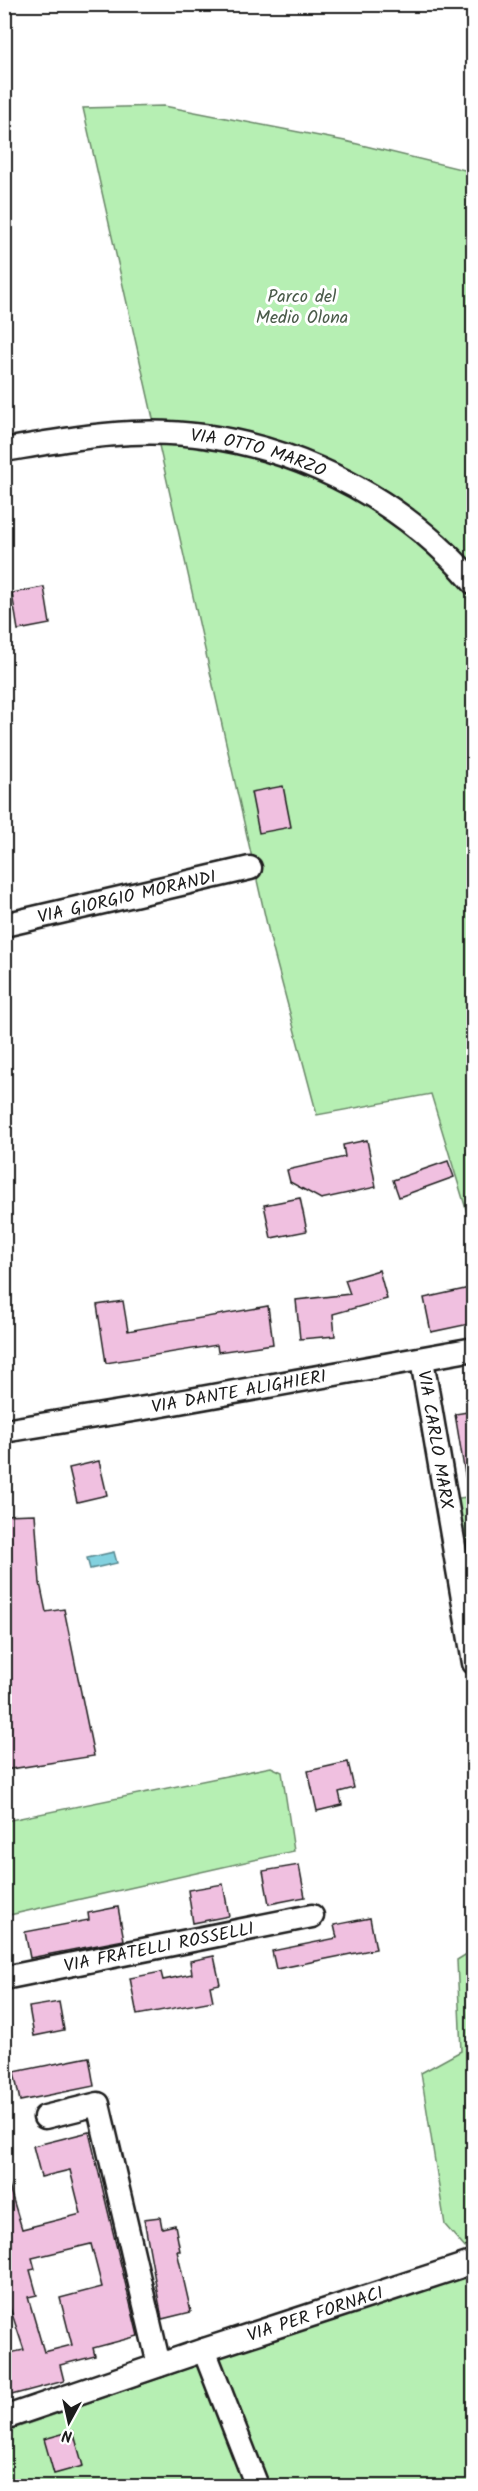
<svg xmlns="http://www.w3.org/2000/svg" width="478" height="2491" viewBox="0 0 478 2491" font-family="Kalam,sans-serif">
  <rect width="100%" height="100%" fill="#fff"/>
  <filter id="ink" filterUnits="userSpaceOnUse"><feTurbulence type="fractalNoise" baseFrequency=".0167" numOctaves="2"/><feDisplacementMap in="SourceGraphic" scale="12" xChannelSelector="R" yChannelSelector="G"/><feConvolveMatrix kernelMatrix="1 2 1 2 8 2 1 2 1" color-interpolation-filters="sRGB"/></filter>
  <g filter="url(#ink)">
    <g fill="#b6efb3" stroke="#698668" stroke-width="1.5">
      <path d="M164 106 345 141 473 172V1232L431 1094 317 1115 270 938 83 108Z"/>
      <path d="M473 1496V1607L453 1499Z"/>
      <path d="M271 1767 282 1772 294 1851 5 1916V1821Z"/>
      <path d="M473 1950V2257L445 2225 421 2073 461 2051 457 1960Z"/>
      <path d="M473 2265V2486H5L4 2432 276 2338Z"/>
    </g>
    <path fill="#82d1df" stroke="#598991" stroke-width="1.5" d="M114 1552 117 1563 90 1569 87 1558Z"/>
    <g fill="#f0c0e0" stroke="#1c1c1c" stroke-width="1.5" fill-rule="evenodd">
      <path d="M44 587 50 624 18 630 12 593Z"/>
      <path d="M283 786 291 827 259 833 251 792Z"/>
      <path d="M367 1140 376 1187 321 1199 290 1182 287 1170 345 1157 343 1145Z"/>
      <path d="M448 1161 454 1177 399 1197 393 1180Z"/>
      <path d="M300 1198 307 1231 271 1238 264 1205Z"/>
      <path d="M379 1270 387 1299 333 1314 335 1336 300 1339 296 1300 350 1294 345 1280Z"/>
      <path d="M474 1287V1323L431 1332 424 1298Z"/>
      <path d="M123 1301 128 1331 268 1306 273 1344 218 1352 217 1345 106 1363 97 1305Z"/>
      <path d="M474 1411V1480H466L455 1414Z"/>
      <path d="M99 1461 107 1495 77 1502 69 1468Z"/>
      <path d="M35 1514 40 1583 46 1612 64 1609 94 1756 4 1770V1515Z"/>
      <path d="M348 1762 354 1788 339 1792 342 1805 317 1811 308 1771Z"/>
      <path d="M299 1865 305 1897 269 1904 263 1871Z"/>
      <path d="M223 1884 229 1916 193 1923 188 1890Z"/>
      <path d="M118 1907 124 1940 30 1958 25 1932 89 1920 88 1913Z"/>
      <path d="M370 1918 376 1949 276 1969 272 1951 337 1938 334 1925Z"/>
      <path d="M214 1956 220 1984 210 1986 213 2001 137 2015 130 1978 161 1972 163 1980 192 1974 190 1961Z"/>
      <path d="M59 2002 64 2030 34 2036 29 2007Z"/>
      <path d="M89 2057 94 2086 20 2101 14 2072Z"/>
      <path d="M89 2132 138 2336 93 2348 95 2356 60 2365 64 2381 4 2397V2354L24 2350 4 2290V2184L8 2183 22 2229 81 2214 70 2170 41 2177 33 2146ZM91 2244 102 2287 60 2298 72 2345 44 2352 28 2297 37 2295 30 2270 35 2269 32 2258Z"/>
      <path d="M160 2217 162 2228 175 2225 180 2251H177L191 2312 162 2319 144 2219Z"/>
      <path d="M73 2431 83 2466 54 2474 44 2439Z"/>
    </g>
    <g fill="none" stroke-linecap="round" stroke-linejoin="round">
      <g stroke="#1c1c1c" stroke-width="27">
        <g id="minor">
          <path id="s1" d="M4 450C46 443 88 435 131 433 260 427 390 485 474 583"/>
          <path id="s2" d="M4 925 250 868"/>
          <path id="s3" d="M422 1360 474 1663"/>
          <path id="s4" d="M4 1431 157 1406 474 1349"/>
          <path id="s5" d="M4 1978 312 1916"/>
          <path d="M45 2117 98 2104 159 2365"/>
          <path d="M204 2350 257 2486"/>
          <path id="s6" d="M4 2418 204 2350 474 2262"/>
        </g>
      </g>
      <use href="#minor" stroke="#fff" stroke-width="22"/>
    </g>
  </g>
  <g text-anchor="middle" stroke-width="6" stroke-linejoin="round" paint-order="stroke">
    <g font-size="18" fill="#4a5b49" stroke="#fff">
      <text x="302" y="302">Parco del<tspan x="302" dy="21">Medio Olona</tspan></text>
    </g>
    <g font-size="18" fill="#1c1c1c" stroke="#fff">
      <text dy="6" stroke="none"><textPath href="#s1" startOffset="258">VIA OTTO MARZO</textPath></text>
      <text dy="6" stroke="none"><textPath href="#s2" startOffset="126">VIA GIORGIO MORANDI</textPath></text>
      <text dy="6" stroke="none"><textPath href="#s4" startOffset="238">VIA DANTE ALIGHIERI</textPath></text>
      <text dy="6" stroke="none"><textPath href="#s3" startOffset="81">VIA CARLO MARX</textPath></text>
      <text dy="6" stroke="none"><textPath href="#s5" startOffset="158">VIA FRATELLI ROSSELLI</textPath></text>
      <text dy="6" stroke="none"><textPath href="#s6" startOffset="328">VIA PER FORNACI</textPath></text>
    </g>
  </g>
  <rect width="478" height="2491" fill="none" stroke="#fff" stroke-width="24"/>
  <rect x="12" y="12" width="454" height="2467" fill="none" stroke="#1c1c1c" stroke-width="2" filter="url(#ink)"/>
  <g transform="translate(69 2422) rotate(188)" stroke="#ffffff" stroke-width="4.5" paint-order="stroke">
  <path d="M0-4.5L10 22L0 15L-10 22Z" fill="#1c1c1c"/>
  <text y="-9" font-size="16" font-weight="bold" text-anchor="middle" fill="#1c1c1c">N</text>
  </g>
</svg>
